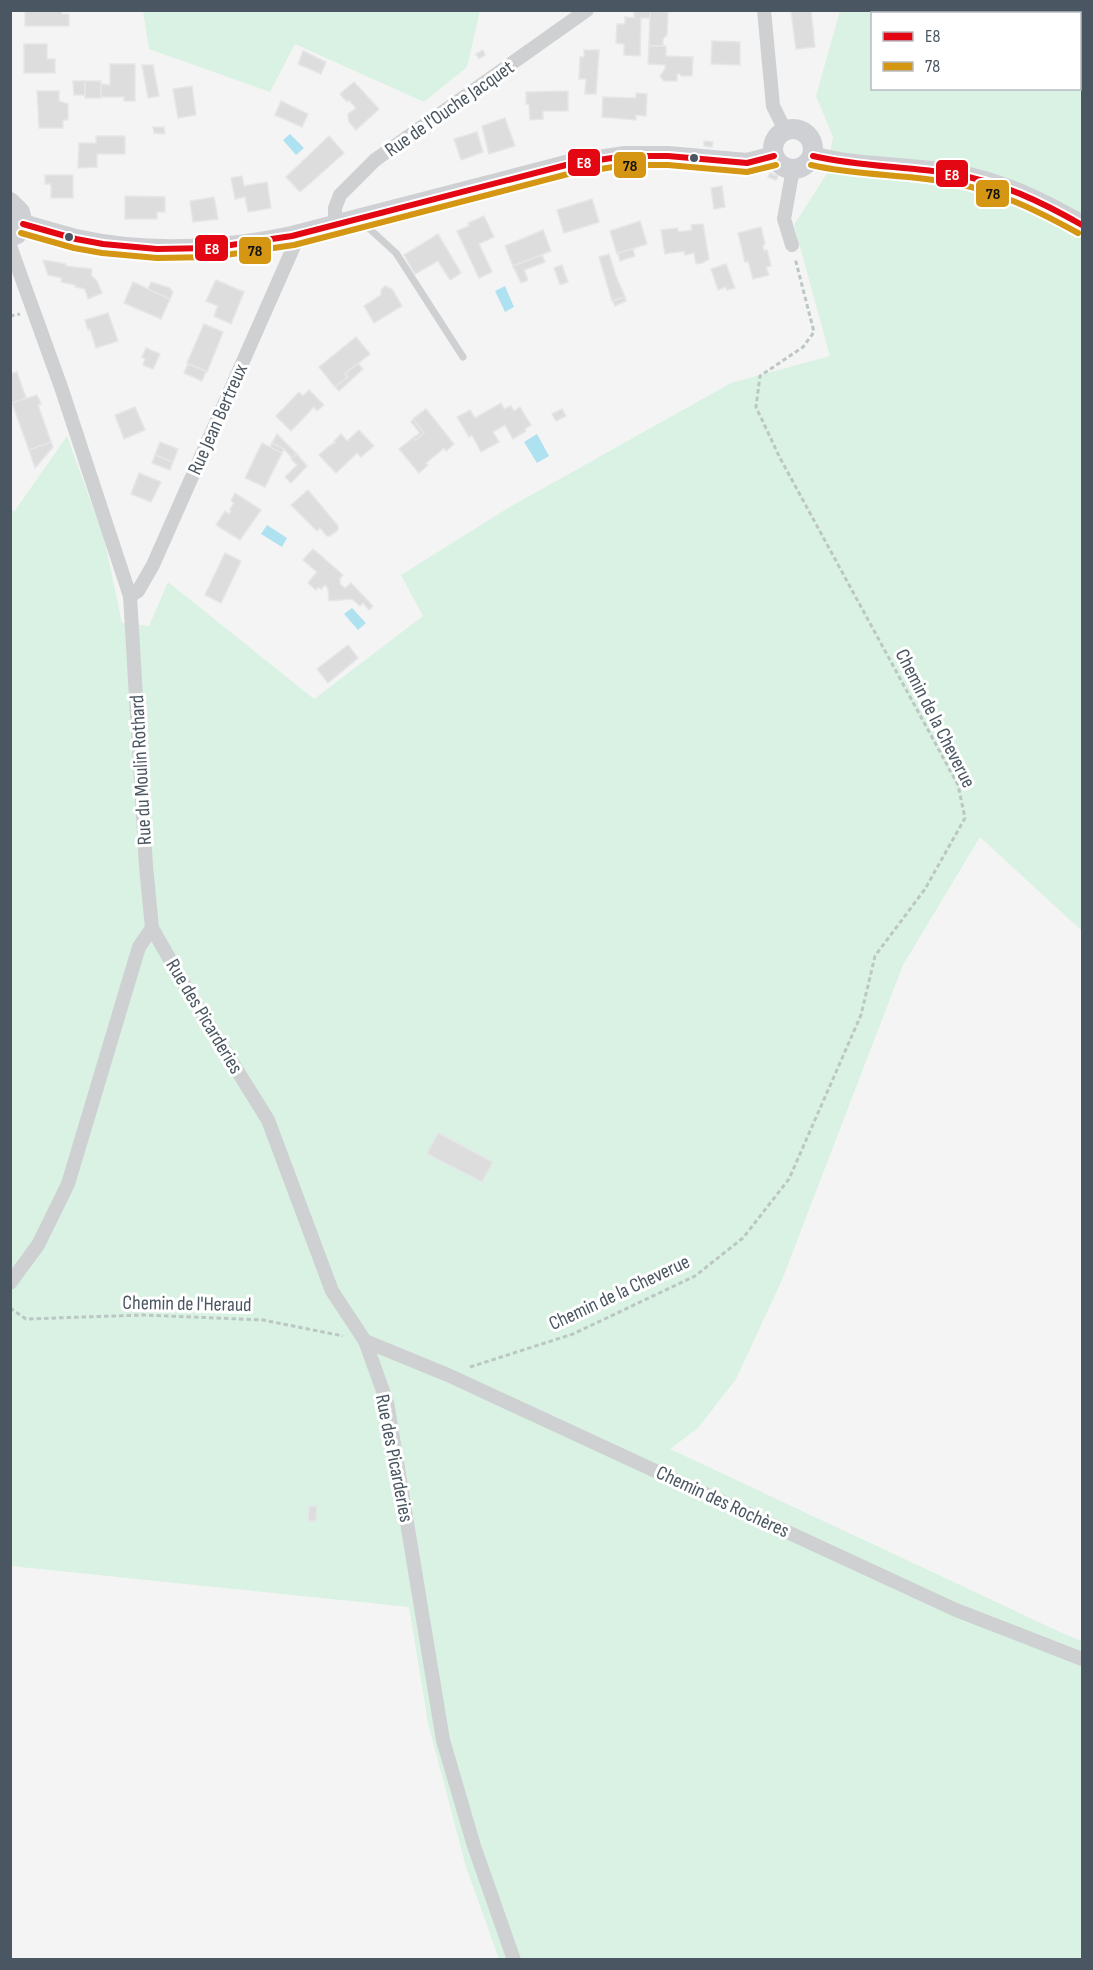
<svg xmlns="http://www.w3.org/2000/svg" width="1093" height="1970" viewBox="0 0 1093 1970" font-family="'Sofia Sans Condensed',sans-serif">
  <rect width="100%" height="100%" fill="#f4f4f4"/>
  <g fill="#d9f2e3" fill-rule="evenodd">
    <path d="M143 11V10L480 11 467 67 424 102 295 44 270 92 149 49Z"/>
    <path d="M840 11H1082V931L980 837 903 965 782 1280 736 1379 698 1428 670 1449 1062 1633 1082 1641V1959H499L466 1867 428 1723 409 1607 11 1566 10 507 14 512 67 436 104 538 122 623 149 626 168 582 314 699 423 616 401 575 508 508 731 383 830 356 794 225 826 175 833 137 816 96ZM872 14H1080V88H872Z"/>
  </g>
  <g fill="#aee2f0">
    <path d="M290 134 304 148 296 155 283 140Z"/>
    <path d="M505 286 514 307 505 312 495 291Z"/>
    <path d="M537 434 549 456 537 463 524 442Z"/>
    <path d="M267 525 287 538 282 547 261 534Z"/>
    <path d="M352 608 366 623 358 630 344 614Z"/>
  </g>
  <g fill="#ddddde" stroke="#e5e6e7" stroke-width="1.5">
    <path d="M25 10H61L62 14H69V26H25Z"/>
    <path d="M634 10H650V18H641L640 56 624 55V44L616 43 617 24H625V17L634 18Z"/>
    <path d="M811 10 815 47 796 49 791 12Z"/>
    <path d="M650 11 668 12 667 35 663 39V46H649Z"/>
    <path d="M712 41 740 42V65L711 64Z"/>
    <path d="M24 44H47V59H55V73H24Z"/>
    <path d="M649 46H666V56L693 57 692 76H681L680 74H677V81H664L660 76 665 69V65L648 64Z"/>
    <path d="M483 50 485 55 479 59 476 54Z"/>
    <path d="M584 50H599L596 94H585L586 79H579L580 57H584Z"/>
    <path d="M303 51 326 62 321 74 298 64Z"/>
    <path d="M110 64H135V101H124V97H101V84L110 85Z"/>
    <path d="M142 65H153L159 96 148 98Z"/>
    <path d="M73 81H85V95H74Z"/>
    <rect x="85" y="81" width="16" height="17"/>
    <path d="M354 82 379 109 356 130 349 122 348 117V114L356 108 349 100 347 102 340 94Z"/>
    <path d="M192 86 196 115 178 118 173 89Z"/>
    <path d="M37 91H59V101L68 104V120H63V128H39Z"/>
    <path d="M568 91V111H543V119L530 120 529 104H526V92Z"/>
    <path d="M636 93 647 94 646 116 636 115V120L602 117 603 97 636 98Z"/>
    <path d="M281 101 308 114 302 127 275 115Z"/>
    <path d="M505 118 515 146 489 154 482 126Z"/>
    <path d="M153 127H164L165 134 154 133Z"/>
    <path d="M477 132 483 152 461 160 454 139Z"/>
    <path d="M96 136H125V154H97V167L78 168 79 143H96Z"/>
    <path d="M329 136 344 153 300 192 286 177Z"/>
    <path d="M704 141 713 142 712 147 704 146Z"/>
    <path d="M770 173 778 176 776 180 768 177Z"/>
    <path d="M45 175H73V198H51V184H45Z"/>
    <path d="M242 176 244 186 267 182 271 208 248 212 245 197 235 199 231 178Z"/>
    <path d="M722 186 725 207 714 209 711 188Z"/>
    <path d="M125 196 165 197V212H157V219H125Z"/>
    <path d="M214 197 218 219 193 222 190 201Z"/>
    <path d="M592 199 599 222 564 233 557 210Z"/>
    <path d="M484 216 494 237 479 244 492 272 479 278 457 231 469 226 468 223Z"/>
    <path d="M640 221 647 244 617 254 610 231Z"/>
    <path d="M703 224 709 259 702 263 696 264 694 253 685 255 684 251 665 254 661 230 678 228V232L692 230 691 225Z"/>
    <path d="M761 227 765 244 763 245 764 251 767 250 771 266 766 267 769 275 753 279 748 261 745 262 738 233Z"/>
    <path d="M543 230 551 251 513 266 505 246Z"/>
    <path d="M438 234 461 273 450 280 438 261 415 274 404 255Z"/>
    <path d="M633 249 635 256 620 261 618 253Z"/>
    <path d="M609 254 616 276 625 297 612 301 599 257Z"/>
    <path d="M542 255 545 262 524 270 528 280 521 283 513 266Z"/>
    <path d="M43 260 66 264V266L92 269 91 275 97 281 102 293 88 299 85 289 75 287 76 285 61 282 62 278 48 275Z"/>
    <path d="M726 264 735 288 727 290 726 287 718 290 711 269Z"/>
    <path d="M562 265 568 282 560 285 554 268Z"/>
    <path d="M216 280 244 292 231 324 214 316 218 306 206 301Z"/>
    <path d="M133 282 170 299 161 319 124 303Z"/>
    <path d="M151 282 170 288 173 292 170 299 148 289Z"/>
    <path d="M385 286 392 289 402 306 374 323 364 306 381 295V290Z"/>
    <path d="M625 297 626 301 615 306 613 301Z"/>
    <path d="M108 313 118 341 96 348 90 329 88 330 85 320Z"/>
    <path d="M204 324 223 332 207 372 187 363Z"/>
    <path d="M356 337 370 354 345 374 348 377 335 387 319 367Z"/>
    <path d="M146 348 160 354 153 369 143 365 145 359 142 357Z"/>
    <path d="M358 363 363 369 339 391 335 387 348 377 345 374Z"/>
    <path d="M188 364 206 371 202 381 184 373Z"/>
    <path d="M17 372 26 398 10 404V374Z"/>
    <path d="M309 390 324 405 317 411 314 407 291 431 276 416 299 392 303 396Z"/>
    <path d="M37 395 41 404 38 405 51 442 29 450 12 403Z"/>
    <path d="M501 403 504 409 511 406 514 411 520 407 531 425 525 429 526 431 513 439 505 425 493 432 499 442 481 452 472 435 469 437 457 417 470 410 475 418Z"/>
    <path d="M135 407 145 430 124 439 115 415Z"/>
    <path d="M426 409 454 444 446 451 444 448 426 463 428 465 419 473 399 449 414 437 416 440 424 433 413 419Z"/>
    <path d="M562 409 566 416 556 421 552 414Z"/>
    <path d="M413 419 424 433 416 440 414 437 420 433 411 422Z"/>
    <path d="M359 430 374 446 361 457 357 453 336 473 319 455 329 446 336 442 334 441 341 434 347 441Z"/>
    <path d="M277 434 297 454 292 458 284 449 272 443Z"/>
    <path d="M51 442 53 447 35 468 29 450Z"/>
    <path d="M160 442 178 449 173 462 155 455Z"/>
    <path d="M262 443 282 453 265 487 245 478Z"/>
    <path d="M272 443 284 449 282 453 270 447Z"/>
    <path d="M297 454 307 466 291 483 285 477 297 465 291 459Z"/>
    <path d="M155 455 173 462 170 470 152 463Z"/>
    <path d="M139 473 161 482 151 502 131 494Z"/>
    <path d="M308 490 338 526V530L330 536H327L320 528 317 531 291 505Z"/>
    <path d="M235 493 261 510 240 540 216 525 225 511 229 514 231 511 230 509 234 503 231 501Z"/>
    <path d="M313 549 343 575 340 578V584L345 588 351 583 373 606 369 610 363 603 360 606 352 599 329 601 328 589 325 585 321 589 318 587 316 590 308 583 317 572 303 560Z"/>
    <path d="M225 553 241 561 221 603 205 595Z"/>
    <path d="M348 645 358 658 328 683 317 669Z"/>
    <path d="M438 1133 493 1162 482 1182 427 1154Z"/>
    <path d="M309 1506H317L316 1521H308Z"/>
  </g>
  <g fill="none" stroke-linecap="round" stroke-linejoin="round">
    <g stroke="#bcc7c4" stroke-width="3" stroke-dasharray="4.5 3" stroke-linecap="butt">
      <path d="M10 316 20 314"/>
      <path d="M10 1308 26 1319 143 1315 263 1320 343 1336"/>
      <path d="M470 1367 573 1334 695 1276 743 1238 789 1179 861 1015 875 956 925 889 965 818 958 785 780 458 756 407 760 376 803 347 814 332 795 258"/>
    </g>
    <path stroke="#ced0d2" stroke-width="7" d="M362 222 396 253 463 357"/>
    <g stroke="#ced0d2" stroke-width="14">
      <path d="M764 10 773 106 785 130"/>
      <path d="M335 224V208L340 195 375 160 587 10"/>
      <path d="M792 245 784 219 793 169"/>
      <path d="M10 246 61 387 130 596 146 866 152 928 139 947 68 1184 38 1245 10 1283"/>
      <path d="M130 596 138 591 153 565 294 246 292 236"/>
      <path d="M152 928 189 993 268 1120 332 1291 365 1341 387 1402 443 1740 474 1846 514 1960"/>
      <path d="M365 1341 448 1375 956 1610 1082 1659"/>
    </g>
    <g stroke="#ced0d4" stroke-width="20">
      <circle cx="793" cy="149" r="20"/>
      <path d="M813 156C859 169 908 166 955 174 1003 183 1040 201 1082 225"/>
      <path d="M10 202 20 212 23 224 17 234 10 237"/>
      <path d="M23 224C41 229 58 234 76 239 148 255 221 251 292 236L566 165 625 156H668L747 163 774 156"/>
    </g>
    <g stroke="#fff" stroke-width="10">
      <g id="bus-1">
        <path d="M813 156C860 167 907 166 954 174 1000 182 1042 202 1082 225"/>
        <path d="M23 224 76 239 103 244 157 249 211 248 292 236 566 165 625 156H668L747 163 774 156"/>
      </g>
    </g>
    <g stroke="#fff" stroke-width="10">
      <g id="bus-2">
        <path d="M811 165C858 176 906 174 953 183 998 191 1038 211 1078 233"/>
        <path d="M21 233 74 248 102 253 157 258 212 257 294 245 568 174 626 165H668L747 172 776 165"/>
      </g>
    </g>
    <use href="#bus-1" stroke="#e30613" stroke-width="6"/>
    <use href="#bus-2" stroke="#d49613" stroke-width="6"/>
  </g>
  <g fill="#4a5661" stroke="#fff" stroke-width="2">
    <circle cx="694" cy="158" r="5"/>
    <circle cx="69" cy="237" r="5"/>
  </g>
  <g text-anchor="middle" stroke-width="6" stroke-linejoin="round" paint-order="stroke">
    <g font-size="20" fill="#4a5661" stroke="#fff">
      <text transform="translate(449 108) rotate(-35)" y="7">Rue de l'Ouche Jacquet</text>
      <text transform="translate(217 419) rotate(-66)" y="7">Rue Jean Bertreux</text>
      <text transform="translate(936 718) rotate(63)" y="7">Chemin de la Cheverue</text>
      <text transform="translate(140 770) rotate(-93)" y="7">Rue du Moulin Rothard</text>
      <text transform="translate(205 1016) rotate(59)" y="7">Rue des Picarderies</text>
      <text transform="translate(619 1292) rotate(-25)" y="7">Chemin de la Cheverue</text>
      <text transform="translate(187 1303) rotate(1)" y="7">Chemin de l'Heraud</text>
      <text transform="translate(395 1458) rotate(79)" y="7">Rue des Picarderies</text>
      <text transform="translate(723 1501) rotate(25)" y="7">Chemin des Rochères</text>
    </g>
  </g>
  <g stroke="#fff" stroke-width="2">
    <rect x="567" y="148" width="34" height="29" rx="6" fill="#e30613"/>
    <rect x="613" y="151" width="34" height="28" rx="6" fill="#d49613"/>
    <rect x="935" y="159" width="34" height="29" rx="6" fill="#e30613"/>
    <rect x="975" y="179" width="35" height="29" rx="6" fill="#d49613"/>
    <rect x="194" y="234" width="35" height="28" rx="6" fill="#e30613"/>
    <rect x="238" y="236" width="34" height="29" rx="6" fill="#d49613"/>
  </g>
  <g font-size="16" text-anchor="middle" font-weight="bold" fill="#fff">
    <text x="584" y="168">E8</text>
    <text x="952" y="180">E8</text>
    <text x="212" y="254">E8</text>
  </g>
  <g font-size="16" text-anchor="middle" font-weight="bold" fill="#111">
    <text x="630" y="171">78</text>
    <text x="993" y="199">78</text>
    <text x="255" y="256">78</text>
  </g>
  <rect width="1093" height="1970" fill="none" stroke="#4a5661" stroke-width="24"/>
  <rect x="871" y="12" width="210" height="78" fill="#ffffff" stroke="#b7bbc0" stroke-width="1.5"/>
  <rect x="883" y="32" width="30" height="9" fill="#e30613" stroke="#b7bbc0" stroke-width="1.5"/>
  <text x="925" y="42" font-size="18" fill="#4a5661">E8</text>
  <rect x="883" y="62" width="30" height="9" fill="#d49613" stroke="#b7bbc0" stroke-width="1.5"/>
  <text x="925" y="72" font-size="18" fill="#4a5661">78</text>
</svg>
